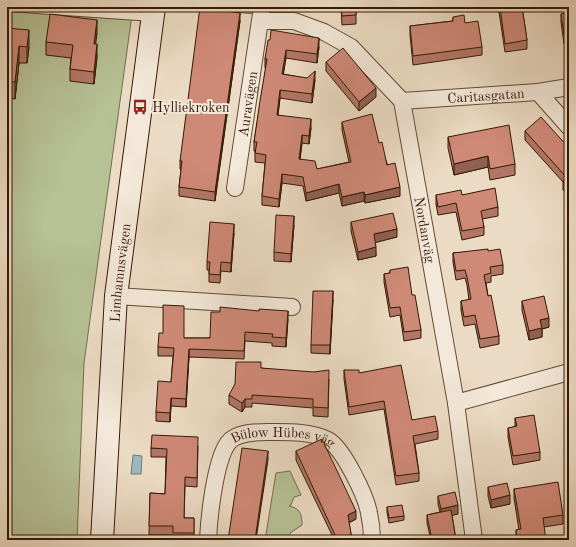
<svg xmlns="http://www.w3.org/2000/svg" width="576" height="547" viewBox="0 0 576 547" font-family="'Old Standard TT',serif">
  <rect width="100%" height="100%" fill="#ecdbc4"/>
  <filter id="stains"><feTurbulence type="fractalNoise" baseFrequency=".005" numOctaves="4"/><feColorMatrix values="0 0 0 0 .2 0 0 0 0 .09 0 0 0 0 .02 0 0 0 .5 -.17"/></filter>
  <radialGradient id="worn" r=".72"><stop offset=".6" stop-color="#630" stop-opacity="0"/><stop offset="1" stop-color="#630" stop-opacity=".3"/></radialGradient>
  <g fill="#b6c196" stroke="#746d4c">
    <path d="M7 7H133L84 363 77 540H7Z"/>
    <path d="M181 7H255V14Z"/>
    <path d="M290 471 301 495 294 497 291 505 289 506C300 508 302 514 302 525L290 533 293 540H265L276 473Z"/>
  </g>
  <path fill="#9bb9bc" stroke="#717972" d="M133 455 142 456 141 474H131Z"/>
  <g fill="none" stroke-linecap="round" stroke-linejoin="round">
    <g stroke="#614a33" stroke-width="10">
      <path id="lane" d="M8 7 152 17"/>
    </g>
    <g stroke="#614a33" stroke-width="18">
      <g id="street">
        <path id="s1" d="M261 21H294L324 32 351 47 402 101 456 403 474 540"/>
        <path d="M538 92 569 127"/>
        <path id="s2" d="M402 101 538 92 569 87"/>
        <path id="s3" d="M235 188 262 7"/>
        <path d="M116 296 292 307"/>
        <path d="M456 403 569 372"/>
        <path id="s4" d="M208 540C209 517 215 461 228 443 236 432 256 432 268 432 286 432 311 431 328 440 343 448 366 496 369 513 371 522 372 531 372 540"/>
      </g>
    </g>
    <g stroke="#331903" stroke-width="24">
      <g id="secondary">
        <path id="s5" d="M102 540 116 296 154 7"/>
      </g>
    </g>
    <use href="#lane" stroke="#f3e8d9" stroke-width="8"/>
    <use href="#street" stroke="#f3e8d9" stroke-width="16"/>
    <use href="#secondary" stroke="#f3e8d9" stroke-width="22"/>
  </g>
  <g fill="#b27666" stroke="#331903">
    <path d="M341 7H356V24L342 25Z"/>
    <path d="M499 7H522L527 40V49L505 52 499 12Z"/>
    <path d="M569 12V43L564 44 561 22V14Z"/>
    <path d="M453 17 465 23 482 47V55L413 65 410 35V26L453 21Z"/>
    <path d="M240 21 215 201 179 196V187L181 170 180 169V161Z"/>
    <path d="M7 28 29 47 27 63H19L15 99 7 98Z"/>
    <path d="M97 33 95 44 97 57 94 84 70 81V69L71 58 46 55V42Z"/>
    <path d="M270 40 319 47 317 63 286 58 283 74 315 80 312 103 280 98 278 115 311 128 309 144 302 143 300 159 317 169 349 162 342 130V122L379 143 400 196 365 203 364 201 342 206 339 193 306 201 303 186 282 183 279 207 262 205V196L265 163 255 162V151H254V142L266 68H265V59Z"/>
    <path d="M326 62 376 97 359 111 326 71Z"/>
    <path d="M525 131 569 148V196L563 190V182L525 140Z"/>
    <path d="M448 137 515 164V175L490 180 488 167 454 175 448 148Z"/>
    <path d="M436 195H462L498 207V216L482 219 484 227V235L462 240 456 212 438 215 436 204Z"/>
    <path d="M351 222 397 237 375 242 376 256 358 260 351 231Z"/>
    <path d="M294 225 291 262 274 261V252Z"/>
    <path d="M234 233 231 272 221 271 220 283 209 282V270H207V262Z"/>
    <path d="M488 251 503 265V274L491 276V282L486 283 488 296 499 336V344L480 348 475 324 464 326 461 310V301L469 300 467 285 465 278 456 280 453 262V253Z"/>
    <path d="M390 270 412 295 421 330V338L404 341 400 315 390 317 384 282V274L390 273Z"/>
    <path d="M333 300 330 354 311 353V345Z"/>
    <path d="M522 301 549 327 542 329V337L529 340 522 310Z"/>
    <path d="M288 319 286 347 272 346V343L245 341 244 359 189 357 186 407 171 406 170 422 156 421V412L171 382 173 356H158V347L163 333 184 338H210Z"/>
    <path d="M261 368 329 379 328 417 313 416V408L252 403V407H245L242 412 229 404V395Z"/>
    <path d="M344 370 359 373 412 420 438 431V439L415 444 419 473V481L396 485 384 409 349 415 344 379Z"/>
    <path d="M515 418 540 452V460L513 465 508 437V428L515 427Z"/>
    <path d="M198 446 197 487 185 486 184 518H194V540H173V535H149L150 493 165 494 166 457H151V448Z"/>
    <path d="M296 451 356 519 349 523 352 540H324V537L332 535 296 460Z"/>
    <path d="M488 487 510 504 491 508 488 496Z"/>
    <path d="M514 489 563 515V524L544 527 516 538V530H519L514 498Z"/>
    <path d="M438 496 458 514 452 515 456 540H431L427 523V515L440 512 438 504Z"/>
    <path d="M387 507 404 516V520L389 523 387 512Z"/>
  </g>
  <g fill="#916053" stroke="#331903">
    <path d="M240 13V21L215 201V192Z"/>
    <path d="M97 20V33L94 57V44Z"/>
    <path d="M29 30V47L27 63V47Z"/>
    <path d="M319 38V47L317 63V54Z"/>
    <path d="M97 44V57L94 84V72Z"/>
    <path d="M19 46V63L15 99V82Z"/>
    <path d="M286 50V58L282 83V74Z"/>
    <path d="M315 71V80L312 103V94Z"/>
    <path d="M376 88V97L359 111V102Z"/>
    <path d="M280 90V98L277 123V115Z"/>
    <path d="M311 119V128L309 144V136Z"/>
    <path d="M302 135V143L299 168V159Z"/>
    <path d="M488 156V167L454 175V164Z"/>
    <path d="M282 174V183L279 207V199Z"/>
    <path d="M339 184V193L306 201V193Z"/>
    <path d="M400 187V196L365 203V195Z"/>
    <path d="M364 192V201L342 206V197Z"/>
    <path d="M294 216V225L291 262V254Z"/>
    <path d="M234 224V233L231 272V263Z"/>
    <path d="M397 229V237L374 243V234Z"/>
    <path d="M376 247V256L358 260V252Z"/>
    <path d="M333 291V300L330 354V345Z"/>
    <path d="M288 311V319L286 347V338Z"/>
    <path d="M549 318V327L542 329V337L529 340V331L540 320Z"/>
    <path d="M189 349V357L186 407V399Z"/>
    <path d="M171 398V406L170 422V413Z"/>
    <path d="M245 399V407L242 412V403Z"/>
    <path d="M268 451V460L256 540H255Z"/>
    <path d="M510 495V504L491 508V500Z"/>
    <path d="M458 505V514L441 518V509Z"/>
    <path d="M356 511V519L348 523V515Z"/>
  </g>
  <g fill="#cf8977" stroke="#331903">
    <path d="M200 7 240 13 215 192 179 187 182 161H180Z"/>
    <path d="M341 7H356V15L342 16Z"/>
    <path d="M500 7H522L527 40 505 44Z"/>
    <path d="M569 12V34L564 35 561 14Z"/>
    <path d="M50 14 97 20 94 44H97L94 72 70 69 73 45 46 42Z"/>
    <path d="M464 15 465 23 478 21 482 47 413 56 410 26 453 21V17Z"/>
    <path d="M7 28 29 30 27 47 19 46 15 82 7 81Z"/>
    <path d="M271 30 319 38 317 54 286 50 282 74 307 78 315 71 312 94 280 90 277 115 311 119 309 136 302 135 299 159 315 161 317 169 351 162 342 122 372 114 379 143 382 142 387 165 395 163 400 187 365 195 364 192 342 197 339 184 306 193 303 177 282 174 279 199 262 196 266 155 255 153 257 142H254L260 101 267 59H265L268 40H270Z"/>
    <path d="M343 48 376 88 359 102 326 62Z"/>
    <path d="M541 117 569 148V188L563 181 567 178 525 131Z"/>
    <path d="M509 125 515 164 490 169 488 156 454 164 448 137Z"/>
    <path d="M495 188 498 207 481 211 484 227 462 231 456 203 438 207 436 195 461 190 462 195Z"/>
    <path d="M393 213 397 229 374 234 376 247 358 252 351 222Z"/>
    <path d="M276 215 294 216 291 254 274 252Z"/>
    <path d="M210 222 234 224 231 263 221 262 220 275 209 274 210 262H207Z"/>
    <path d="M488 249V251L500 249 503 265 490 267 491 273 484 275 488 296 491 295 499 336 480 339 475 315 464 317 461 301 471 299 467 277 465 270 456 271 453 253Z"/>
    <path d="M408 267 412 295H415L421 330 404 332 400 307 390 308 384 274 390 273V270Z"/>
    <path d="M313 291H333L330 345H311Z"/>
    <path d="M544 296 549 318 540 320 542 328 529 331 522 301Z"/>
    <path d="M163 305 184 306V338H210L211 312H220V307L259 311V309L288 311 286 338 272 337 273 334 245 332 244 351 189 349 186 399 171 398 170 413 156 412 158 381 171 382 174 348 158 347 159 333H163Z"/>
    <path d="M236 362H261V368L314 372 329 370 328 408 313 407V399L252 395V399H245L242 403 229 395 235 384Z"/>
    <path d="M401 365 412 420 435 416 438 431 413 436 419 473 396 476 384 401 349 407 344 370H359V373Z"/>
    <path d="M534 415 540 452 513 456 508 428 517 426 515 418Z"/>
    <path d="M152 435 198 437 197 478 185 477 184 518H194V533H173V526H149L150 493 165 494 167 449 151 448Z"/>
    <path d="M322 439 356 511 348 515 352 540H324V537L335 535 296 451Z"/>
    <path d="M242 448 268 451 255 540H228Z"/>
    <path d="M558 482 563 515 543 518 546 540H505L517 538 516 530 521 529 514 489Z"/>
    <path d="M507 483 510 495 491 500 488 487Z"/>
    <path d="M455 492 458 505 441 509 438 496Z"/>
    <path d="M402 505 404 516 389 518 387 507Z"/>
    <path d="M451 510 456 540H432L427 515Z"/>
  </g>
  <defs>
    <g id="bus-bare" transform="scale(1.2)"><path d="M-5-6H5V4H4V6H2V4H-2V6H-4V4H-5ZM-3.5-4V0h7V-4ZM-3.5 1.2v1.5H-2V1.2ZM2 1.2v1.5H3.5V1.2Z" fill="#8f2418" stroke="#f3e8d9" stroke-width="2.5" paint-order="stroke"/></g>
  </defs>
  <g fill-rule="evenodd">
    <use href="#bus-bare" x="140" y="107"/>
  </g>
  <g text-anchor="middle" stroke-width="4" stroke-linejoin="round" paint-order="stroke">
    <g font-size="14" fill="#331903" stroke="#f3e8d9">
      <text dy="5" stroke="none"><textPath href="#s2" startOffset="84">Caritasgatan</textPath></text>
      <text dy="5" stroke="none"><textPath href="#s3" startOffset="85">Auravägen</textPath></text>
      <text dy="5" stroke="none"><textPath href="#s1" startOffset="301">Nordanväg</textPath></text>
      <text dy="5" stroke="none"><textPath href="#s5" startOffset="268">Limhamnsvägen</textPath></text>
      <text dy="5" stroke="none"><textPath href="#s4" startOffset="158">Bülow Hübes väg</textPath></text>
    </g>
    <g font-size="14" fill="#331903" stroke="#f3e8d9" text-anchor="start">
      <text x="152" y="112">Hylliekroken</text>
    </g>
  </g>
  <rect width="576" height="547" fill="none" stroke="#ecdbc4" stroke-width="24"/>
  <rect x="8" y="8" width="560" height="531" fill="none" stroke="#331903" stroke-width="2"/>
  <rect x="12" y="12" width="552" height="523" fill="none" stroke="#331903"/>
  <rect width="100%" height="100%" filter="url(#stains)"/>
  <rect width="100%" height="100%" fill="url(#worn)"/>
</svg>
